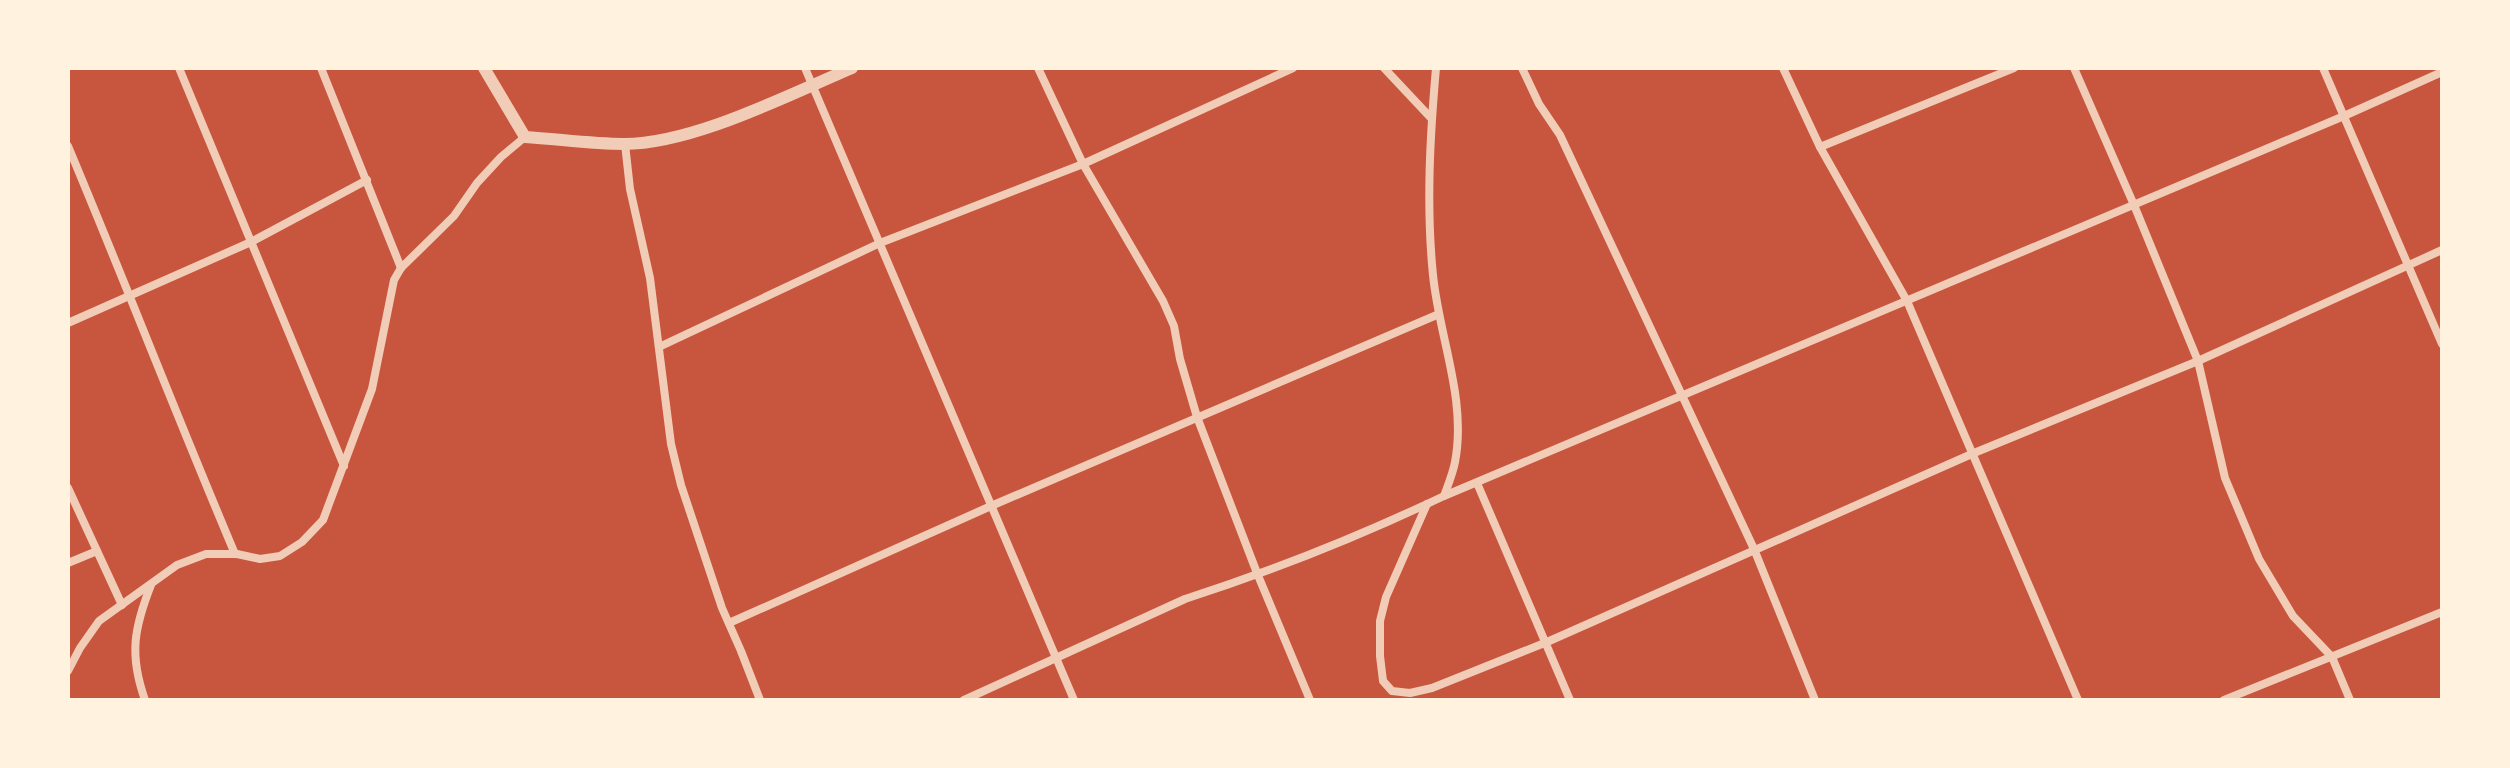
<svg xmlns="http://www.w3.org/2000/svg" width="2510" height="768" viewBox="0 0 2510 768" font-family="Arial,sans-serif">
  <rect width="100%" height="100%" fill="#c8553d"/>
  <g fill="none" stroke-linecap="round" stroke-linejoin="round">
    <g stroke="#f1ccb7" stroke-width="8">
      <path d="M179 68 344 466"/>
      <path d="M321 68 401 268"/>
      <path d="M805 68 1074 700"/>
      <path d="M1038 68 1083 164 1163 301 1174 326 1180 359 1197 417 1257 573 1310 700"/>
      <path d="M1384 68 1431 118"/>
      <path d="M1436 68C1430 136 1426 206 1433 275 1439 337 1467 399 1455 462 1453 473 1448 485 1444 496"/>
      <path d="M1522 68 1539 104 1560 135 1754 549 1815 700"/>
      <path d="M1783 68 1820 147 1907 301 2078 700"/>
      <path d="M2074 68 2134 205 2198 361 2225 478 2259 559 2293 616 2332 657 2350 700"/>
      <path d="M2323 68 2442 344"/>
      <path d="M625 144 630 189 650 278 671 444 681 485 722 608 741 651 760 700"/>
      <path d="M68 146C125 282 178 419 235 554"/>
      <path d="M1820 147 2014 68"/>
      <path d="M68 323 251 242 367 180"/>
      <path d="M659 347 880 243 1083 164 1293 68"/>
      <path d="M1477 483 1570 700"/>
      <path d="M68 488 122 605"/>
      <path d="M1427 504 1386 597 1380 621V656L1383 681 1392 691 1410 693 1432 688 1547 642 1974 453 2198 361 2442 250"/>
      <path d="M68 563 97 551"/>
      <path d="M729 623 991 506 1439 314"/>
      <path d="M68 671 80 648 99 621 177 565 206 554H237L260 559 280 556 302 542 323 520 372 389 394 280 401 268 454 216 477 183 501 157 525 137"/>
      <path d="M145 700C129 655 134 628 151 585"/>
      <path d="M964 700 1185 599C1272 571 1362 535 1444 496L2344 116 2442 72"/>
      <path d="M2224 700 2442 612"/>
    </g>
    <path stroke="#f1ccb7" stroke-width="12" d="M484 68 525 137C558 139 591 144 624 144 693 144 788 95 852 68"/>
  </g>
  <rect width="2510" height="768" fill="none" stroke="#fff3e0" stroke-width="140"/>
</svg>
